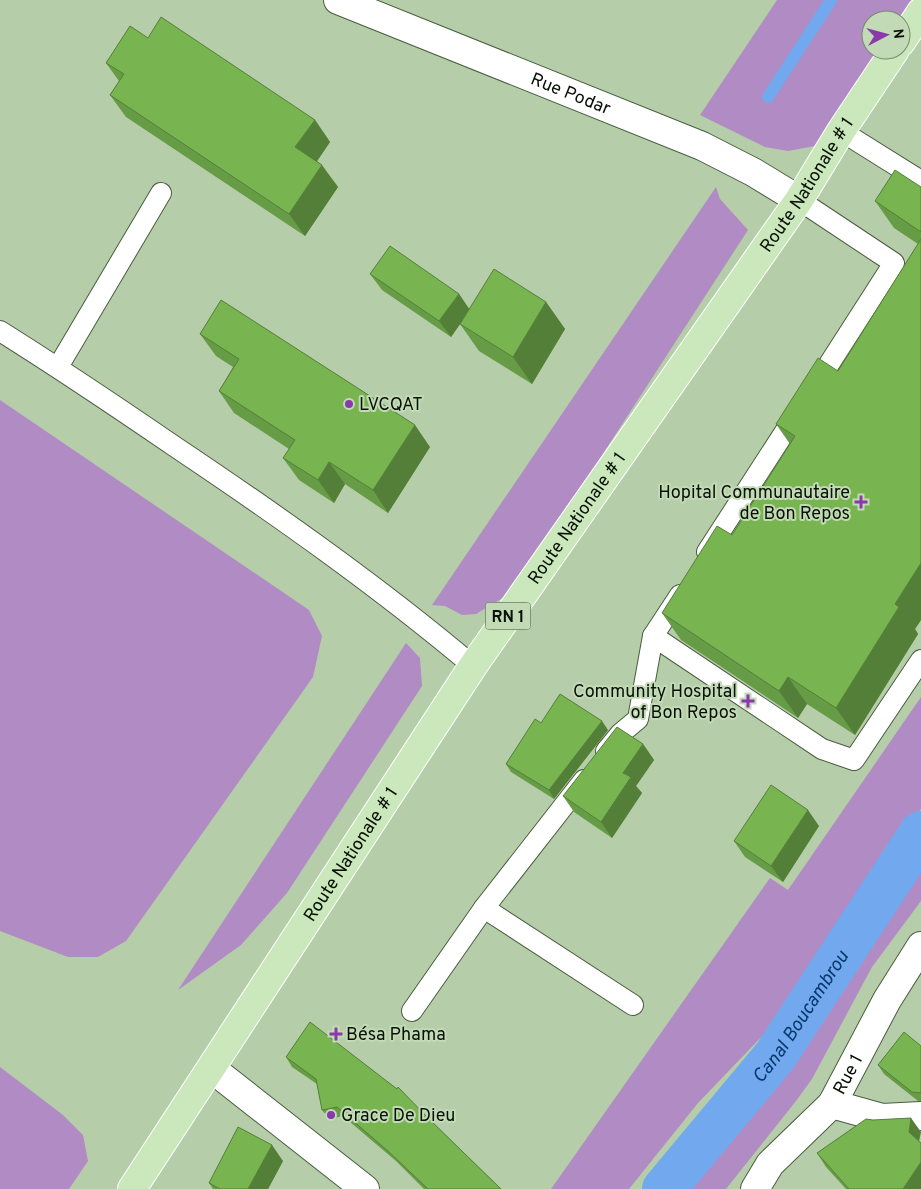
<svg xmlns="http://www.w3.org/2000/svg" width="921" height="1189" viewBox="0 0 921 1189" font-family="Overpass,sans-serif">
  <rect width="100%" height="100%" fill="#b6cdaa"/>
  <g fill="#b18bc3">
    <path d="M777 0H911L898 20H871V50H879L815 146 788 151 765 147 700 115Z"/>
    <path d="M716 187 720 199 748 230 514 591 476 614 462 615 445 606 432 605Z"/>
    <path d="M0 400 309 610 322 636 313 677 126 941 98 957H68L0 931Z"/>
    <path d="M406 643 420 658 422 686 287 893 241 945 178 990Z"/>
    <path d="M921 697V809L876 875 818 952 769 1029 698 1103 629 1189H551L770 878 788 890Z"/>
    <path d="M921 861V901L872 967 812 1079 796 1101 726 1189H676L685 1177 744 1109Z"/>
    <path d="M0 1067 63 1115 83 1135 88 1161 69 1189H0Z"/>
  </g>
  <g fill="none" stroke-linecap="round" stroke-linejoin="round">
    <path stroke="#72a8ee" stroke-width="12" d="M768 97 831 0"/>
    <path stroke="#72a8ee" stroke-width="44" id="s1" d="M664 1189 775 1056 921 833"/>
    <g stroke="#4a5e3f" stroke-width="22">
      <g id="service">
        <path d="M841 131 921 181"/>
        <path d="M799 200 894 263 815 386"/>
        <path d="M0 331C59 368 117 407 174 446 277 515 378 586 473 666"/>
        <path d="M58 367 161 193"/>
        <path d="M707 552 797 413"/>
        <path d="M653 636 822 749 854 760 921 660"/>
        <path d="M606 751 620 734 638 719 653 636 680 595"/>
        <path d="M484 908 633 1005"/>
        <path d="M412 1011 484 908 584 780"/>
      </g>
    </g>
    <g stroke="#4a5e3f" stroke-width="30">
      <g id="minor">
        <path id="s2" d="M338 0 702 146 753 172 799 200"/>
        <path d="M832 1104 882 1118 921 1116"/>
        <path id="s3" d="M755 1189 770 1164 832 1104 887 1000 921 946"/>
      </g>
    </g>
    <g stroke="#4a5e3f" stroke-width="30">
      <path id="tertiary" d="M211 1068 365 1189"/>
    </g>
    <g stroke="#fff" stroke-width="30">
      <g id="primary">
        <path d="M901 42 921 12"/>
        <path id="s4" d="M132 1189 473 666 799 200 841 131 895 50"/>
      </g>
    </g>
    <use href="#service" stroke="#fff" stroke-width="20"/>
    <use href="#minor" stroke="#fff" stroke-width="28"/>
    <use href="#tertiary" stroke="#fff" stroke-width="28"/>
    <use href="#primary" stroke="#cbe8bc" stroke-width="28"/>
  </g>
  <g fill="#679c46">
    <path d="M148 38 315 120 330 142 317 161 338 187 305 236 126 117 110 95 119 81 106 63Z"/>
    <path d="M921 187V620L915 629 918 634 855 735 807 704 798 718 681 640 662 613 732 535 790 444 776 424 838 371 918 244 894 228 875 201Z"/>
    <path d="M370 274 459 294 469 309 546 302 565 329 532 384 479 351 460 324 451 337 382 290Z"/>
    <path d="M200 334 430 447 388 513 345 484 334 503 299 480 283 458 289 449 234 413 219 391 233 367 216 356Z"/>
    <path d="M541 723 608 730 554 799 511 772 506 764Z"/>
    <path d="M643 744 654 760 636 786 642 793 612 838 574 812 563 796Z"/>
    <path d="M819 826 783 882 745 857 734 841Z"/>
    <path d="M921 1046V1101H918L884 1074 878 1065Z"/>
    <path d="M286 1057 427 1117 501 1189H424L396 1161 343 1116 329 1119 322 1110 317 1084 292 1067Z"/>
    <path d="M919 1142 921 1189H846L826 1167 817 1153Z"/>
    <path d="M283 1161 268 1189H213L209 1183Z"/>
  </g>
  <g fill="#547f39">
    <path d="M315 120 330 142 311 170 295 147Z"/>
    <path d="M322 165 338 187 305 236 289 214Z"/>
    <path d="M459 294 470 310 451 337 439 321Z"/>
    <path d="M546 302 565 329 532 384 513 357Z"/>
    <path d="M415 425 430 447 388 513 373 490Z"/>
    <path d="M329 462 345 484 334 503 318 480Z"/>
    <path d="M921 563V620L915 629 918 634 855 735 836 708 895 604Z"/>
    <path d="M788 677 807 704 798 718 779 691Z"/>
    <path d="M602 721 608 730 554 799 549 790Z"/>
    <path d="M643 744 654 760 636 786 642 793 612 838 601 822 623 773Z"/>
    <path d="M808 810 819 826 783 882 771 866Z"/>
    <path d="M911 1118 921 1132 918 1146 909 1132Z"/>
    <path d="M272 1145 283 1161 268 1189H248Z"/>
    <path d="M921 1162V1189H903Z"/>
  </g>
  <g fill="#78b551" stroke="#547f39">
    <path d="M161 17 315 120 295 147 322 165 289 214 110 95 124 74 106 63 130 26 148 38Z"/>
    <path d="M895 170 921 187V232L875 201Z"/>
    <path d="M921 239V563L895 604 899 607 836 708 788 677 779 691 662 613 717 526 732 535 795 436 776 424 818 358 838 371Z"/>
    <path d="M390 246 459 294 439 321 370 274Z"/>
    <path d="M494 269 546 302 513 357 460 324Z"/>
    <path d="M221 300 415 425 373 490 329 462 318 480 283 458 295 440 219 391 239 359 200 334Z"/>
    <path d="M560 694 602 721 549 790 506 764 535 719 541 723Z"/>
    <path d="M617 727 643 744 623 773 631 777 601 822 563 796Z"/>
    <path d="M771 785 808 810 771 866 734 841Z"/>
    <path d="M310 1022 397 1089 398 1087 427 1117 501 1189H428L389 1152 337 1107 322 1110 316 1079 286 1057Z"/>
    <path d="M904 1032 921 1046V1093L912 1092 878 1065Z"/>
    <path d="M911 1118 909 1132 921 1143V1162L903 1189H849L817 1153 866 1119 873 1120Z"/>
    <path d="M238 1127 272 1145 248 1189H220L209 1183Z"/>
  </g>
  <g fill="#8939a9" stroke="#c3dab6" stroke-width="2">
    <circle cx="349" cy="404" r="5"/>
    <path d="M858.5 494.5h5v5h5v5h-5v5h-5v-5h-5v-5h5z"/>
    <path d="M745.5 693.5h5v5h5v5h-5v5h-5v-5h-5v-5h5z"/>
    <path d="M333.5 1026.5h5v5h5v5h-5v5h-5v-5h-5v-5h5z"/>
    <circle cx="331" cy="1115" r="5"/>
  </g>
  <g text-anchor="middle" stroke-width="4" stroke-linejoin="round" paint-order="stroke">
    <rect fill="#c3dab6" stroke="#414d3b" stroke-width="1" x="485.5" y="602.5" width="45" height="27" rx="4"/>
    <g font-size="16" font-weight="bold" fill="#091106">
      <text x="508" y="622">RN 1</text>
    </g>
    <g font-size="18" fill="#091106" stroke="#c3dab6">
      <text dy="6" stroke="none"><textPath href="#s2" startOffset="251">Rue Podar</textPath></text>
      <text dy="6" stroke="none"><textPath href="#s4" startOffset="1210">Route Nationale # 1</textPath></text>
      <text dy="6" stroke="none"><textPath href="#s4" startOffset="805">Route Nationale # 1</textPath></text>
      <text dy="6" stroke="none"><textPath href="#s4" startOffset="400">Route Nationale # 1</textPath></text>
      <text dy="6" stroke="none"><textPath href="#s3" startOffset="149">Rue 1</textPath></text>
    </g>
    <g font-size="18" fill="#091106" stroke="#c3dab6" text-anchor="start">
      <text x="359" y="410">LVCQAT</text>
      <text x="850" y="498" text-anchor="end">Hopital Communautaire<tspan x="850" dy="21">de Bon Repos</tspan></text>
      <text x="737" y="697" text-anchor="end">Community Hospital<tspan x="737" dy="21">of Bon Repos</tspan></text>
      <text x="346" y="1040">Bésa Phama</text>
      <text x="341" y="1121">Grace De Dieu</text>
    </g>
    <g font-size="19" font-style="italic" fill="#07396f" stroke="#c3dab6">
      <text dy="7" stroke="none"><textPath href="#s1" startOffset="220">Canal Boucambrou</textPath></text>
    </g>
  </g>
  <g transform="translate(886 35) rotate(84)"><circle r="24" fill="#c3dab6" stroke="#798a70"/>
  <path d="M0-4L9 19L0 12L-9 19Z" fill="#8939a9"/>
  <text y="-8" font-size="14" font-weight="bold" text-anchor="middle" fill="#091106">N</text>
  </g>
</svg>
